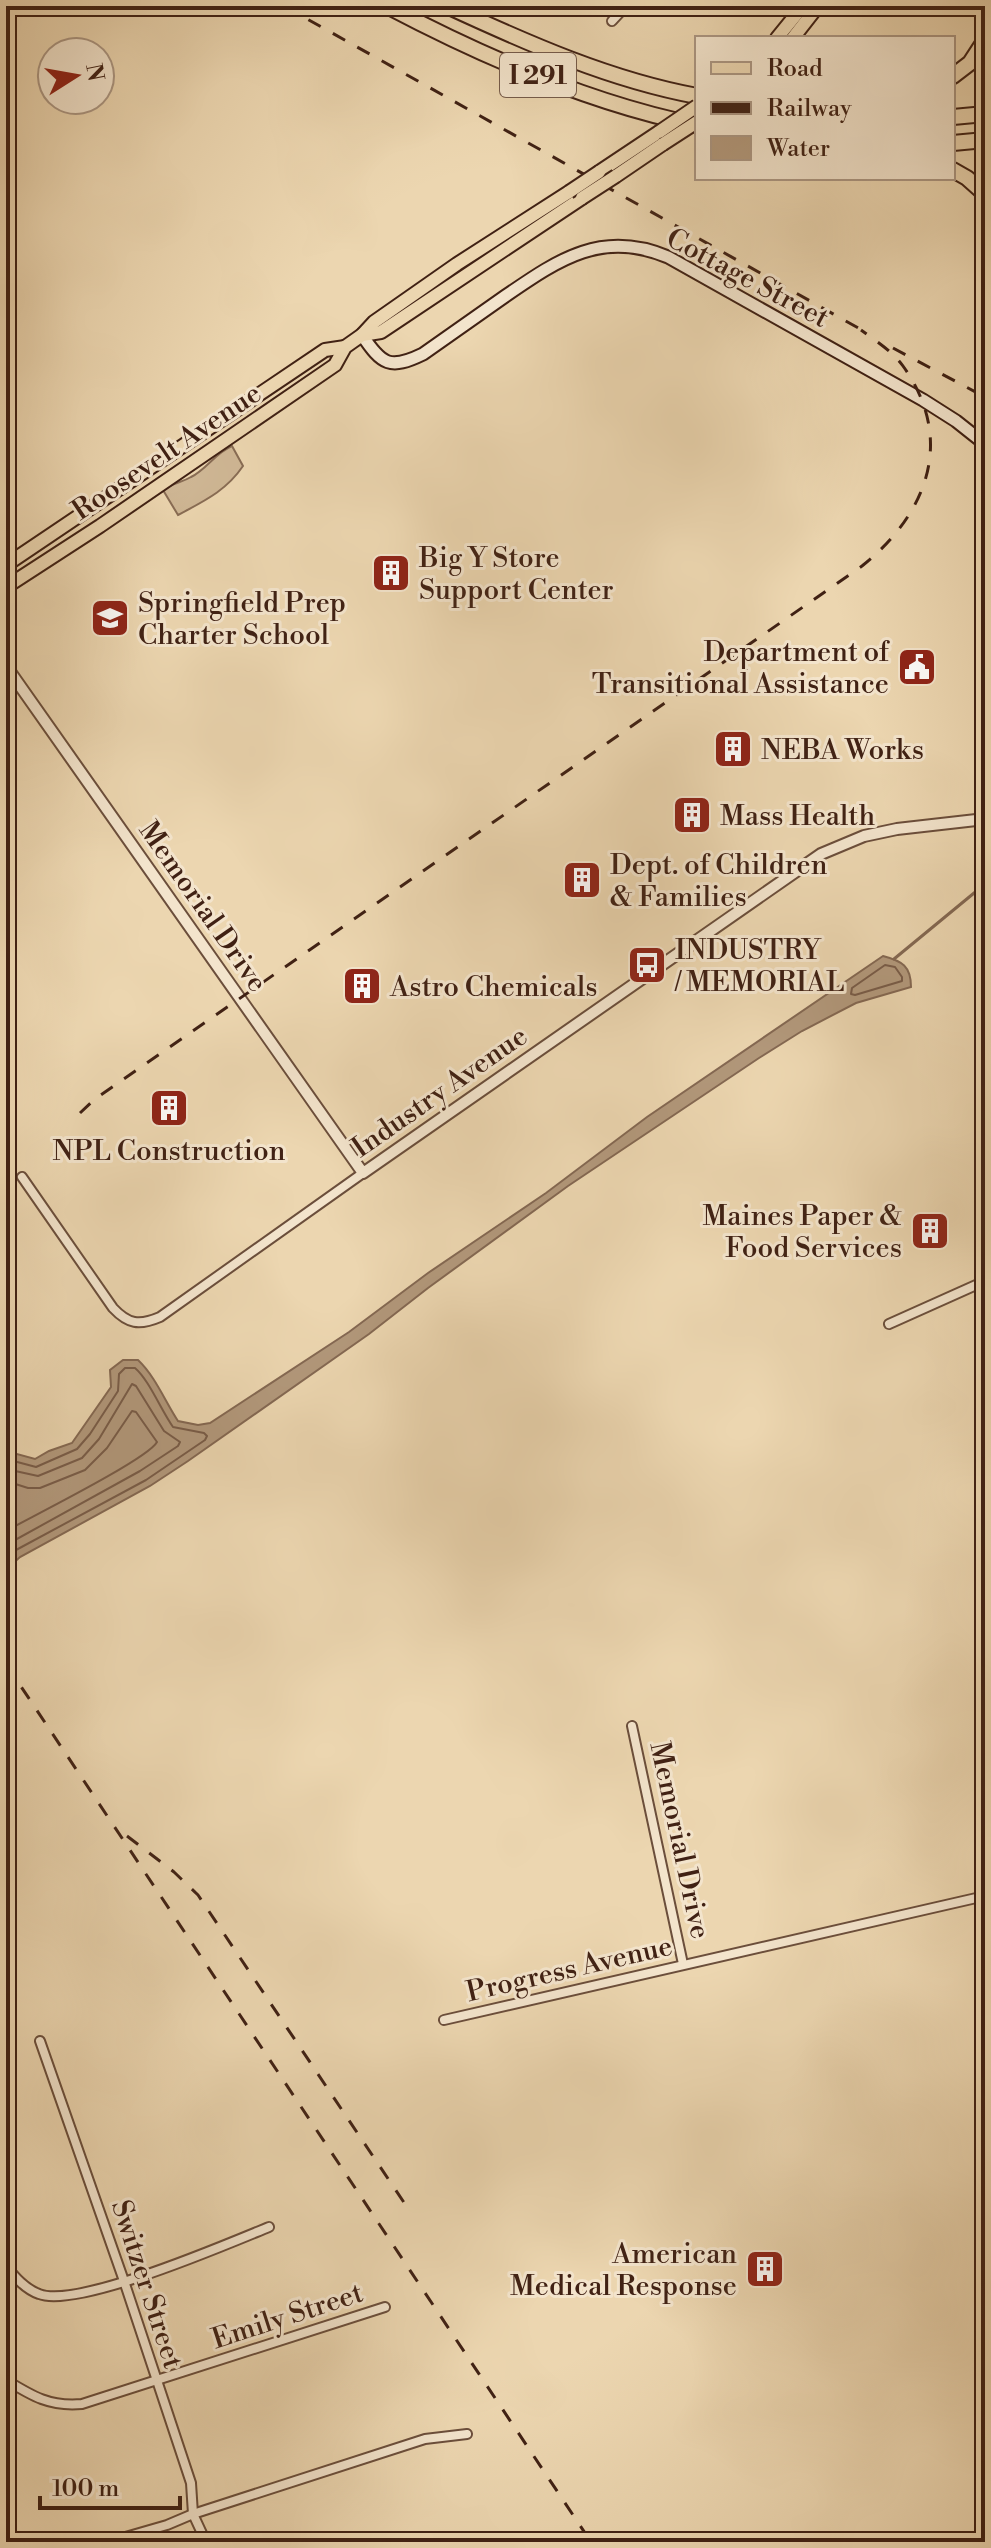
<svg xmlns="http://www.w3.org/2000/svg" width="991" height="2548" viewBox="0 0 991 2548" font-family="'Libre Bodoni',serif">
  <rect width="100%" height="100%" fill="#ecd6b0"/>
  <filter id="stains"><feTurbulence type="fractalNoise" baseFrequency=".0025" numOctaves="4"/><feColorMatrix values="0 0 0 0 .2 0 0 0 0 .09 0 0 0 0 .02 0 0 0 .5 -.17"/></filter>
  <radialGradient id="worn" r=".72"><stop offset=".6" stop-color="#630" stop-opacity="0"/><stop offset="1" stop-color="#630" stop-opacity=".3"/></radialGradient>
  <path fill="#cfb795" stroke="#886c54" stroke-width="2" d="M232 446 243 466C226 491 204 501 178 515L163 490C174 482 181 483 191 477 207 469 215 453 232 446Z"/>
  <path fill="#b2987b" stroke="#846852" stroke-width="2" d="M883 956C902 961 911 966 911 987L856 1003 802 1031 759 1058 568 1186 428 1288 369 1334 188 1461 150 1486 20 1557 9 1567 6 1620V1451L35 1459 49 1451 72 1443 111 1387 110 1370 123 1360H138C155 1376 165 1401 178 1421L198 1425 210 1423 349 1332 428 1273 546 1193 647 1117Z"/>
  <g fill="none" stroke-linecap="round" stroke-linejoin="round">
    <g stroke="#795c48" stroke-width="2">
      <path d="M885 965 895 967 902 977V981L855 995 851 994 852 988Z"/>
      <path d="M6 1459 36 1467 77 1449 90 1434 118 1391 119 1374 125 1368H135C149 1380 161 1410 173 1427L204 1433 207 1436 205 1440 146 1480 16 1550 6 1559"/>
      <path d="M6 1469 38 1476 82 1458 99 1439 132 1384 136 1386 164 1431 180 1442 178 1446 140 1471 6 1545"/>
      <path d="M6 1481 28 1488H40L85 1470 107 1448 132 1411 136 1412 157 1442C148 1459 31 1517 6 1531"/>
    </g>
    <path stroke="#846852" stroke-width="3" d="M894 959 985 884"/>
    <g stroke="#6b4e3b" stroke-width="12">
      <g id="minor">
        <path d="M612 21 626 6"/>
        <path d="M22 1177 113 1308C128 1324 139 1326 160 1317L363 1173"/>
        <path d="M889 1324 985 1281"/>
        <path d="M632 1726 683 1964"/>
        <path d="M444 2020 985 1896"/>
        <path d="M40 2041 124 2281 191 2483 193 2514 206 2542"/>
        <path d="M6 2266C15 2277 25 2289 39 2294 77 2309 227 2244 269 2227"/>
        <path d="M6 2380C32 2396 50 2407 82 2404L385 2307"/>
        <path d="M108 2542 167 2525 193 2514 425 2439 467 2434"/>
      </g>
    </g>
    <g stroke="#6b4e3b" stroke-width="14">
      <path id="tertiary" d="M6 666 363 1173 821 854 864 836 897 829 985 819"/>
    </g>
    <g stroke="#402114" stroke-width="15">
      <g id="secondary">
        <path d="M362 335C382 365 390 370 423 354 450 335 477 316 504 297 558 260 601 229 668 257L923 400 956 421 985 444"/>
        <path d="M6 2532 18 2542"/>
      </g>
    </g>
    <g stroke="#402114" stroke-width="16">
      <g id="primary">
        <path d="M777 38 803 6"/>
        <path d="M793 38 818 6"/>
        <path d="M599 172 659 132"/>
        <path d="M616 176 663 144"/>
        <path d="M362 335 381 332 582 198"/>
        <path d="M6 565 325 350 345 347"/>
        <path d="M6 587 100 526 335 365 345 347 362 335 374 322 457 264 569 192"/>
      </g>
    </g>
    <g stroke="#402114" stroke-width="18">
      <g id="motorway">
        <path d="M387 6C482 56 591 104 697 125"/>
        <path d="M447 6C527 43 610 80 697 96"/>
        <path d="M953 76 970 63 985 40"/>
        <path d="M953 117 985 114"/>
        <path d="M953 143 985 140"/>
        <path d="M953 170 967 178 985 194"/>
      </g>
    </g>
    <use href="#minor" stroke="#f3e4cc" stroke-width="8"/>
    <use href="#tertiary" stroke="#f3e4cc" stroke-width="10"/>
    <use href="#secondary" stroke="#f3e4cc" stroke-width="11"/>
    <use href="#primary" stroke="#ecd6b0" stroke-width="12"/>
    <use href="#motorway" stroke="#ecd6b0" stroke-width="14"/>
    <g stroke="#402114" stroke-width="3" stroke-dasharray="14 14" stroke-linecap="butt">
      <path d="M284 6 869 334"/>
      <path d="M893 348 985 397"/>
      <path d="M80 1113 95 1099 862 566C927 514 956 440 903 366 892 351 876 341 861 330"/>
      <path d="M6 1664 591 2542"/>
      <path d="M127 1836 174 1872 198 1895 405 2204"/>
    </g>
    <g stroke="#402114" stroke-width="16" stroke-linecap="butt">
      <g id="primary-bridge">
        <path d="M659 132 697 106"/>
        <path d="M663 144 697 122"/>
        <path d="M569 192 599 172"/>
        <path d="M582 198 616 176"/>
      </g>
    </g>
    <use href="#primary-bridge" stroke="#ecd6b0" stroke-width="12"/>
  </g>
  <defs>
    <g id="building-square" transform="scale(2)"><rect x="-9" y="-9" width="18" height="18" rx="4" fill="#8f2418" stroke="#f3e4cc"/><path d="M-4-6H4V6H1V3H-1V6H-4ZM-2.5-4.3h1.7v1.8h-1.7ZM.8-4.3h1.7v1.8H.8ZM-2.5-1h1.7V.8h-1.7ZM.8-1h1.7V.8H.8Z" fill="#fff"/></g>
    <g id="school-square" transform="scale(2)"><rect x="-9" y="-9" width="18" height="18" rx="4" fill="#8f2418" stroke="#f3e4cc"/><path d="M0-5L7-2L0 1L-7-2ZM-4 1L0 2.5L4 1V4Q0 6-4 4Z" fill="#fff"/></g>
    <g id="civic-square" transform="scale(2)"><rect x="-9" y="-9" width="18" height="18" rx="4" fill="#8f2418" stroke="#f3e4cc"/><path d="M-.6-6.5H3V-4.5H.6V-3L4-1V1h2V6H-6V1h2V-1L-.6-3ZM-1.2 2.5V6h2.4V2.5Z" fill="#fff"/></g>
    <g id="bus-square" transform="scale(2)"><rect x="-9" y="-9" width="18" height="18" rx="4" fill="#8f2418" stroke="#f3e4cc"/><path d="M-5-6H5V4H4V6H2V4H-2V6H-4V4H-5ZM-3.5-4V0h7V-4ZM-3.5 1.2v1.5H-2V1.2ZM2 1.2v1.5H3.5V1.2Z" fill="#fff"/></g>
  </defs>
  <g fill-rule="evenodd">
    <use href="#building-square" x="391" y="573"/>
    <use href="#school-square" x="110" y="618"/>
    <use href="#civic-square" x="917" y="667"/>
    <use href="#building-square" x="733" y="749"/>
    <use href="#building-square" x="692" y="815"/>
    <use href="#building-square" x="582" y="880"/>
    <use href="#bus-square" x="647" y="965"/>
    <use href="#building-square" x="362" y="986"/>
    <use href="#building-square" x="169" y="1108"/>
    <use href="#building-square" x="930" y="1231"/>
    <use href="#building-square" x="765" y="2269"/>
  </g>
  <g text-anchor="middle" stroke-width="6" stroke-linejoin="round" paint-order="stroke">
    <rect fill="#f3e4cc" stroke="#765c4b" stroke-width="2" x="500" y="53" width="76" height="44" rx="6"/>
    <g font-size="26" font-weight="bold" fill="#402114">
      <text x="538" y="84">I 291</text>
    </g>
    <g font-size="28" fill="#402114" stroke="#f3e4cc">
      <text transform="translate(748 277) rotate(28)" y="10">Cottage Street</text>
      <text transform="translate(166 451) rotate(-34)" y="10">Roosevelt Avenue</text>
      <text transform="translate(204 906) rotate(55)" y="10">Memorial Drive</text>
      <text transform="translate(439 1091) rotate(-35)" y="10">Industry Avenue</text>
      <text transform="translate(681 1840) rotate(78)" y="10">Memorial Drive</text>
      <text transform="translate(569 1968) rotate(-13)" y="10">Progress Avenue</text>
      <text transform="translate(148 2284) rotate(72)" y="10">Switzer Street</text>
      <text transform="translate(287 2315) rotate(-18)" y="10">Emily Street</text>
    </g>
    <g font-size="28" fill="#402114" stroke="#f3e4cc" text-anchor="start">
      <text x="419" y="567">Big Y Store<tspan x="419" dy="32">Support Center</tspan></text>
      <text x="138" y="612">Springfield Prep<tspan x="138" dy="32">Charter School</tspan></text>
      <text x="889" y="661" text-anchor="end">Department of<tspan x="889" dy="32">Transitional Assistance</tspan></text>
      <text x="761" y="759">NEBA Works</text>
      <text x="720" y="825">Mass Health</text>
      <text x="610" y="874">Dept. of Children<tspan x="610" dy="32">&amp; Families</tspan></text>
      <text x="675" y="959">INDUSTRY<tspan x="675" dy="32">/ MEMORIAL</tspan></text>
      <text x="390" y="996">Astro Chemicals</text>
      <text x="169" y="1160" text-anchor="middle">NPL Construction</text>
      <text x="902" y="1225" text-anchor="end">Maines Paper &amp;<tspan x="902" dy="32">Food Services</tspan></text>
      <text x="737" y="2263" text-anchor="end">American<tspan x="737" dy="32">Medical Response</tspan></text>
    </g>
  </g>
  <rect width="991" height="2548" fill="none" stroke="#ecd6b0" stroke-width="32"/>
  <rect x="8" y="8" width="975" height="2532" fill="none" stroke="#402114" stroke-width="4"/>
  <rect x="16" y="16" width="959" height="2516" fill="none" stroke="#402114" stroke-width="2"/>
  <rect x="695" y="36" width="260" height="144" fill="#f3e4cc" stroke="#ab9682" stroke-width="2"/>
  <rect x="711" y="62" width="40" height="12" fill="#ecd6b0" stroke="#ab9682" stroke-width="2"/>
  <text x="767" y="76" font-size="24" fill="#402114">Road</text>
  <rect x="711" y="102" width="40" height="12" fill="#402114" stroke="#ab9682" stroke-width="2"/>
  <text x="767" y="116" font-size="24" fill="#402114">Railway</text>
  <rect x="711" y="136" width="40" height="24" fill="#b2987b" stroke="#ab9682" stroke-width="2"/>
  <text x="767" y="156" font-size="24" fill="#402114">Water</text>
  <g transform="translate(76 76) rotate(79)"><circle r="38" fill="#f3e4cc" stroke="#ab9682" stroke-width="2"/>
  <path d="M0-6L14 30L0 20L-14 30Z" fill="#8f2418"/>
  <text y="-12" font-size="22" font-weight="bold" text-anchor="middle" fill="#402114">N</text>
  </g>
  <path d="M40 2496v12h140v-12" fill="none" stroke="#402114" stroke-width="4"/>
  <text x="52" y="2496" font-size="24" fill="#402114" stroke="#f3e4cc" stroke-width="6" paint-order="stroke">100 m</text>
  <rect width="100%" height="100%" filter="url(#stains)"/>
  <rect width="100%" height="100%" fill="url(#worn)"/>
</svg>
